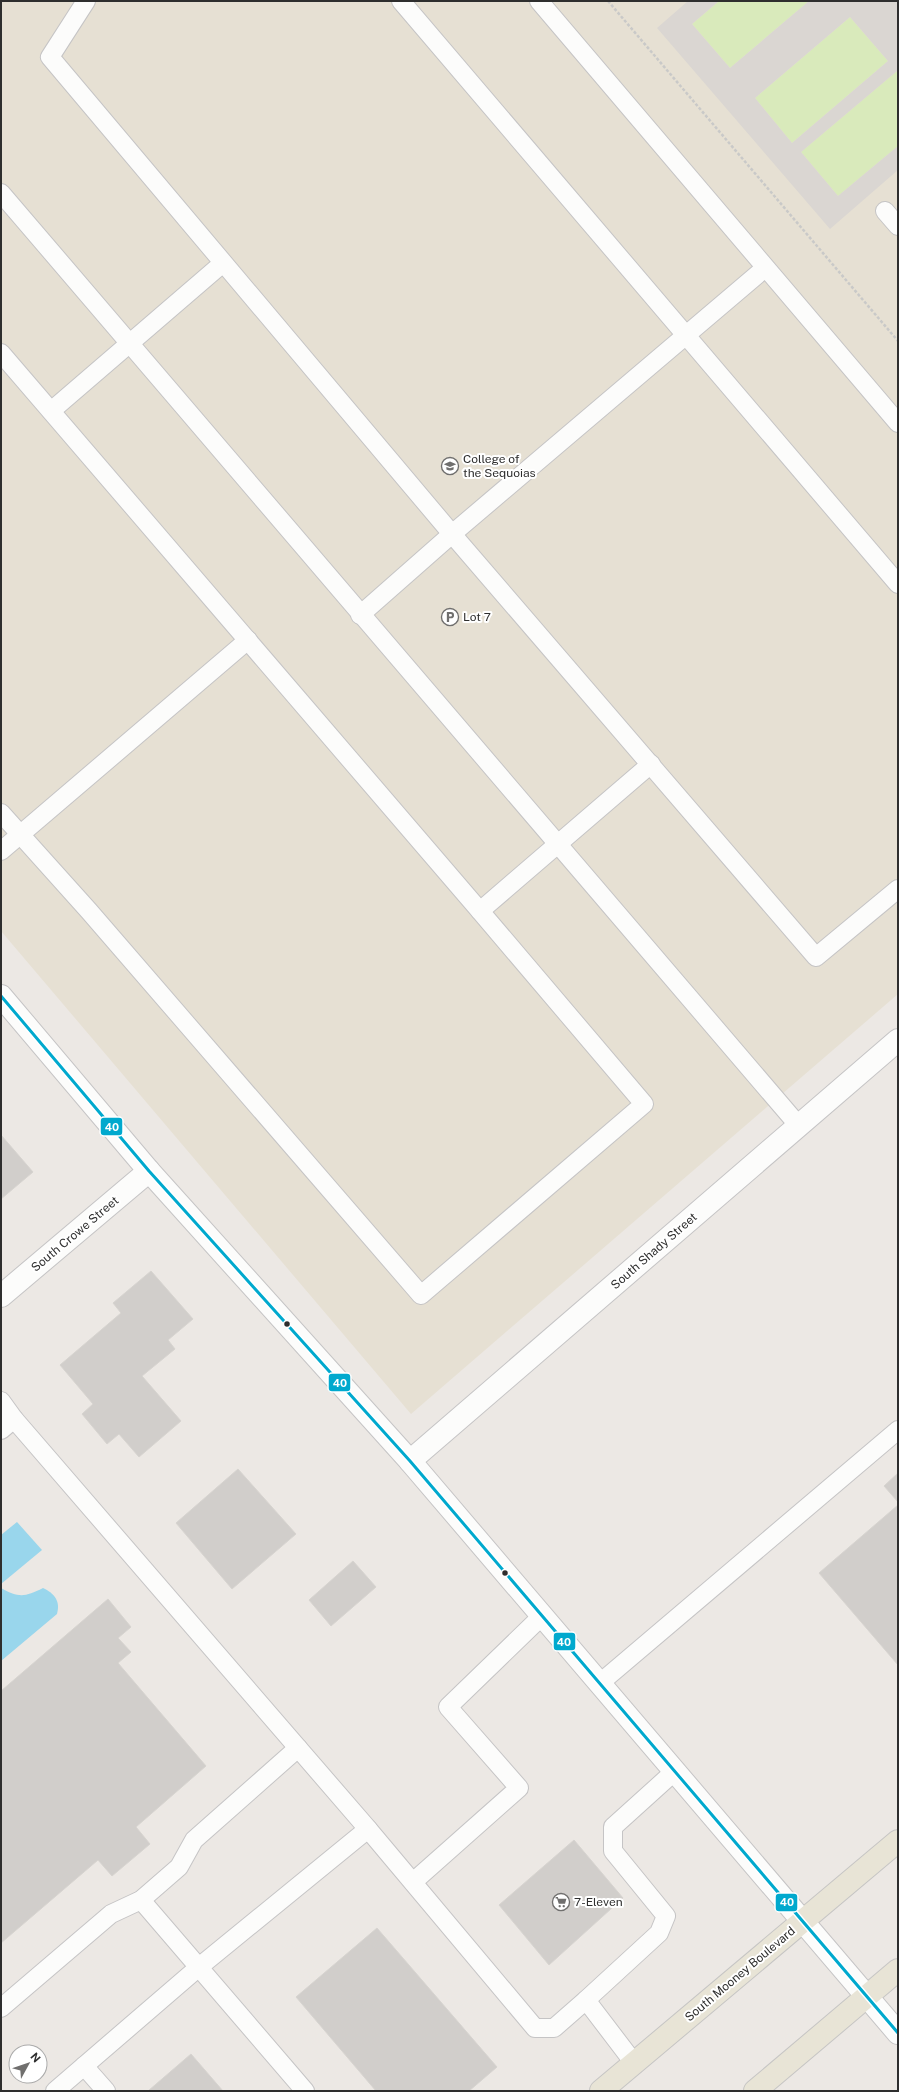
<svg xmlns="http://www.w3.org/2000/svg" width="899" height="2092" viewBox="0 0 899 2092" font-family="'Public Sans',sans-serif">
  <rect width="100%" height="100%" fill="#ece8e4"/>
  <path fill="#e6e0d3" d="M1 1H898V994L411 1414 1 931Z"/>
  <g fill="#d9eabb">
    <path d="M719 1H809L730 68 692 24Z"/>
    <path d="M850 17 888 61 792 143 755 98Z"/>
    <path d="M897 71 898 146 838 196 801 152Z"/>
  </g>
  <path fill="#dad6d2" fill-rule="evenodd" d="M688 1H719L692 24 730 68 809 1H898V72L897 71 801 152 838 196 898 146V170L830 229 657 28ZM850 17 888 61 792 143 755 98Z"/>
  <g fill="#99d6ec">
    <path d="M17 1522 42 1550 1 1584V1535Z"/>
    <path d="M1 1588C19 1598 25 1597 43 1588 54 1593 61 1601 57 1614L1 1661Z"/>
  </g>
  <g fill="#d1cecb" stroke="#d7d4d0">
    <path d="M1 1135 33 1172 1 1199Z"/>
    <path d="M151 1271 193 1319 168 1340 175 1349 142 1376 181 1421 139 1457 119 1434 107 1444 82 1414 93 1404 60 1365 121 1313 113 1303Z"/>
    <path d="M238 1469 296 1534 232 1589 176 1523Z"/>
    <path d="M898 1473V1502L884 1486Z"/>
    <path d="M898 1505V1665L819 1573Z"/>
    <path d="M353 1561 376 1587 331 1626 309 1600Z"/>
    <path d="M108 1599 131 1627 118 1638 131 1652 118 1663 206 1766 136 1827 150 1844 112 1876 98 1860 1 1943V1691Z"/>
    <path d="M574 1840 623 1898 549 1965 499 1905Z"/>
    <path d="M377 1928 497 2067 469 2091H376L296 1997Z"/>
    <path d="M191 2054 223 2091H148Z"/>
  </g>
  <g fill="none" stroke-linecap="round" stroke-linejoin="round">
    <g stroke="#c5c4c5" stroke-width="20">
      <g id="lane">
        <path d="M86 1 50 57 452 534 816 957 898 889"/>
        <path d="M401 1 898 584"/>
        <path d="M539 1 898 423"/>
        <path d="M1 193 799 1126"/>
        <path d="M885 211 898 226"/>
        <path d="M1 353 480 911 651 764"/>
        <path d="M51 411 223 263"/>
        <path d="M360 615 452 534 765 268"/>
        <path d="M1 813 89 911 421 1295 644 1104 480 911"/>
        <path d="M1 851 248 640"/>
        <path d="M1 1401 14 1419 368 1829 199 1967 55 2091"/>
        <path d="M1 1430 14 1419"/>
        <path d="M600 1683 898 1430"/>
        <path d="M368 1829 535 2028H554L586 2000 634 2063"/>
        <path d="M413 1882 519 1788 448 1707 543 1615"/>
        <path d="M141 1900 305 2091"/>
        <path d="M586 2000 659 1933 666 1916 613 1851V1827L675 1771"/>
        <path d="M1 2008 111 1914 141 1900 179 1867 194 1840 298 1748"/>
        <path d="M84 2066 106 2091"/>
      </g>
    </g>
    <g stroke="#c5c4c5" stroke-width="24">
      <g id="street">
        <path d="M1 1296 149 1171"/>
        <path d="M410 1461 898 1040"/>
      </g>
    </g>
    <g stroke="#c5c4c5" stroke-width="24">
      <path id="secondary" d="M1 996 149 1171 410 1461 898 2033"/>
    </g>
    <g stroke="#c6c5c4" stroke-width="24">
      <g id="primary">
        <path d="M601 2091 898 1841"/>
        <path d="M755 2091 898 1970"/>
      </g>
    </g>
    <path stroke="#c9c9c8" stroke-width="2.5" stroke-dasharray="3 2" stroke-linecap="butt" d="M608 1 898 341"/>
    <use href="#lane" stroke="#fcfcfb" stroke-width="18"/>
    <use href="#street" stroke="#fcfcfb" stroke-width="22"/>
    <use href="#secondary" stroke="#fcfcfb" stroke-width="22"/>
    <use href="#primary" stroke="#e8e4d6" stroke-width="22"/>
    <g stroke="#fff" stroke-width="6">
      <path id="bus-1" d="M1 996 149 1171 410 1461 898 2033"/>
    </g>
    <use href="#bus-1" stroke="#00a9ce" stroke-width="3"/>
  </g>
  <defs>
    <g id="university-ring" transform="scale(0.9)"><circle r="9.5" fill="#fff" stroke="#706f6e" stroke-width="1.5"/><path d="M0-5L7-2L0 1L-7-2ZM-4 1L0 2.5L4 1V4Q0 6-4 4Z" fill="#706f6e"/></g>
    <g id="parking-ring" transform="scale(0.9)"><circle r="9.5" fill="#fff" stroke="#706f6e" stroke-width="1.5"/><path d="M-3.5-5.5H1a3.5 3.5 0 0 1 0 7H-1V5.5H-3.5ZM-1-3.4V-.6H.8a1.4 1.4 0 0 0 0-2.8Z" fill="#706f6e"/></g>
    <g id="supermarket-ring" transform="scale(0.9)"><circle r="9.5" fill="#fff" stroke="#706f6e" stroke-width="1.5"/><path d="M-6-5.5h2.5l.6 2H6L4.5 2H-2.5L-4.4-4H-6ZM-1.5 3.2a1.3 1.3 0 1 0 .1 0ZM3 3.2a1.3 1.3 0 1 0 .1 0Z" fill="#706f6e"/></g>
  </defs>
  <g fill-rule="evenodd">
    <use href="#university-ring" x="450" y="466"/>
    <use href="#parking-ring" x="450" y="617"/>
    <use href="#supermarket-ring" x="561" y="1902"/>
  </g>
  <g fill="#2e2e2e" stroke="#fff" stroke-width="1.5">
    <circle cx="287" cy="1324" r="3.5"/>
    <circle cx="505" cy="1573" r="3.5"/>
  </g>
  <g text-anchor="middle" stroke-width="4" stroke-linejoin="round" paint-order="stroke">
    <g font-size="12" fill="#2e2e2e" stroke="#fff" text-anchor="start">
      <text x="463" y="463">College of<tspan x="463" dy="14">the Sequoias</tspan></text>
      <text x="463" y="621">Lot 7</text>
      <text x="574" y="1906">7-Eleven</text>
    </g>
    <g font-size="12" fill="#2e2e2e" stroke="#fff">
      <text transform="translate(75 1234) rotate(-40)" y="4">South Crowe Street</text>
      <text transform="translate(654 1251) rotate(-41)" y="4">South Shady Street</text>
      <text transform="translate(740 1974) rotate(-40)" y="4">South Mooney Boulevard</text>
    </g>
  </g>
  <g stroke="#fff" stroke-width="1.5">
    <rect x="100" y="1117" width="23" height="19" rx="4" fill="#00a9ce"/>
    <rect x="328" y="1373" width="23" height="19" rx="4" fill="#00a9ce"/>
    <rect x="553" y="1632" width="23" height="19" rx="4" fill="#00a9ce"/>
    <rect x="775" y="1893" width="23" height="19" rx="4" fill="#00a9ce"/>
  </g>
  <g font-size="11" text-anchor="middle" font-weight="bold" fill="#fff">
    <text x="112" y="1131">40</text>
    <text x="340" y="1387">40</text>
    <text x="564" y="1646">40</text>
    <text x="787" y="1906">40</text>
  </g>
  <rect width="899" height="2092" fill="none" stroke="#2e2e2e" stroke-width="4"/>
  <g transform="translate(28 2064) rotate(50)"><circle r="19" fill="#ffffff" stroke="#ababab"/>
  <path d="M0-3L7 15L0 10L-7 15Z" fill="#706f6e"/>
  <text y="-6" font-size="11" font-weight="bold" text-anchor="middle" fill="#2e2e2e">N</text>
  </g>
</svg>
